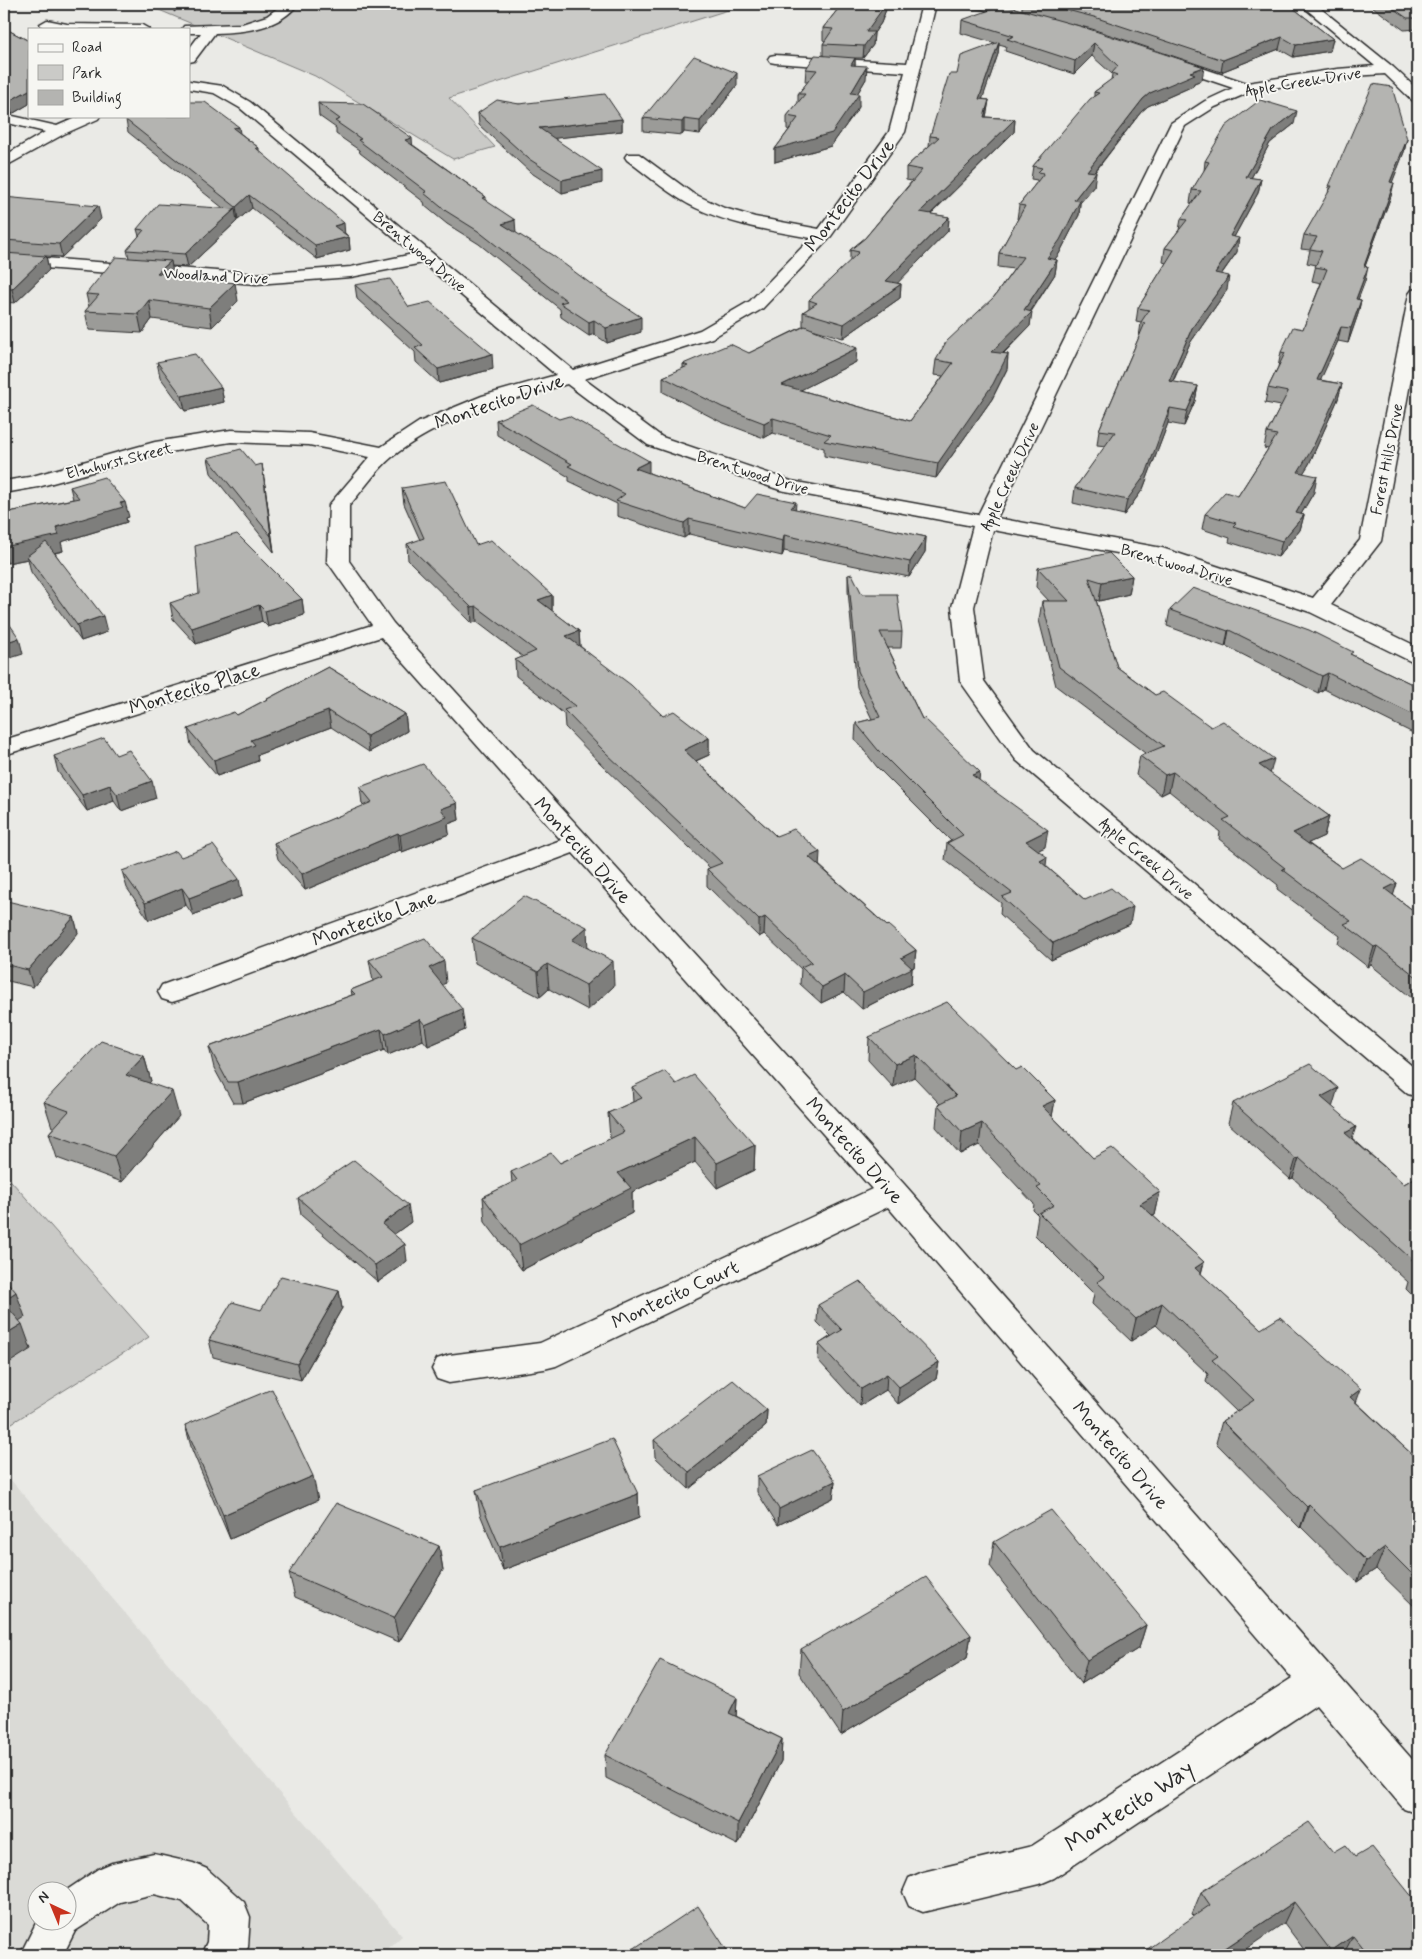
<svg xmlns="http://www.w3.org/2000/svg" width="1422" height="1959" viewBox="0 0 1422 1959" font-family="Mynerve,sans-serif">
  <rect width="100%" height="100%" fill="#eaeae6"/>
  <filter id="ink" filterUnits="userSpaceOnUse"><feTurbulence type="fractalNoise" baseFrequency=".02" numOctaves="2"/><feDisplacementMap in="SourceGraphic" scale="10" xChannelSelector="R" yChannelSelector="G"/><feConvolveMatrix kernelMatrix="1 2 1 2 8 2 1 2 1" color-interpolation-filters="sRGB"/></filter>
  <g filter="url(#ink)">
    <path fill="#dadad6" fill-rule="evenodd" d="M4 1472 402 1936 381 1955H4ZM38 1892H68V1922H38Z"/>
    <g fill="#cacac7" stroke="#7a7a79">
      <path d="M145 4H747L449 98 495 147 453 159 315 76Z"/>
      <path d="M4 1173 149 1337 4 1428Z"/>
    </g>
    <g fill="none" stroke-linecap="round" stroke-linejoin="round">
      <g stroke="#2b2b2b" stroke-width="3">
        <g id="minor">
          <path d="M283 4H298C279 29 244 32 215 33L194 61 189 62V49L201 33H189V29H182L184 26 242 24 267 16Z"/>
          <path d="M922 4H936L905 132 829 239 762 309 712 338 584 379 662 437 791 481 978 515 1171 123 1205 101 1233 88 1162 64 1160 61 1162 58H1172L1247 83 1337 69 1375 66 1300 4H1315L1393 67 1418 90V102L1413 101 1385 74 1337 77 1250 92 1215 107 1185 126 997 518 1162 548 1313 598 1360 540 1409 294 1412 290 1418 289V340L1381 541 1331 605 1418 647V663L1410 661 1310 612 1150 559 993 530 974 607 984 681 1034 750 1418 1071V1097L1408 1094 1016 760 960 681 952 607 973 526 780 490 648 445 567 384C506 401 443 417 392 457 376 470 363 490 349 506V561L393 623 904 1184 1418 1766V1814L1404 1809 1316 1705 1054 1878 1040 1884 923 1912 909 1906 903 1892 909 1878 923 1872 1032 1846 1292 1678 888 1207 556 1366 544 1369 449 1383 437 1379 432 1369 437 1359 449 1355 540 1343 872 1189 573 853 182 999 172 1002 162 999 158 992 162 985 561 840 381 637 4 755V740L372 625 327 561 329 505 370 457 309 445 231 442 157 454 38 487 4 493V481L29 477 155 442 231 430 309 433 381 447 419 422 482 396 556 375 423 263 351 277 256 284 4 265V255L256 274 351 267 413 254 240 108 214 93 189 89V81L223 86 250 102 573 370 700 330 750 301 811 238C772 231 732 225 696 208 671 196 650 177 627 160L625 157 627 154H639L692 193 724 208 755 217 819 229 889 132 905 72 775 63 770 62 768 59 770 56 775 55 907 63Z"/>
          <path d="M961 4H993L1036 15 1038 18 1031 22 982 9 963 7Z"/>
          <path d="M47 20 67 24 142 25 149 29H50L42 27 40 24Z"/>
          <path d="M4 114 57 126 80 116H100L98 119 64 134 4 167V156L45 132 4 122Z"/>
          <path d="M154 1854 193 1863 207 1869 244 1902 250 1917 248 1947 244 1955H201L207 1942 208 1925 182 1901 154 1894 120 1902 75 1931 63 1955H20L38 1919V1922H68V1892H64L98 1869 112 1863Z"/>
        </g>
      </g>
      <path stroke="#2b2b2b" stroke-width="2" stroke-dasharray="2 2" stroke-linecap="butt" d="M169 4 176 13"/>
      <use href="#minor" fill="#f6f6f2" fill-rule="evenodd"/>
    </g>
    <g fill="#9b9b98" stroke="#2b2b2b" fill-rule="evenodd">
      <path d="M842 4H888L881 23 874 33 873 45 863 58H855V65L866 79 857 94 859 107 831 146 775 162V149L789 130 787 129V116L798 103V94L808 82H805L806 69 823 56V44L825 41 823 40V28Z"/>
      <path d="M1022 4H1288L1333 39 1330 51 1293 57 1279 49 1221 72 1092 29 1072 24 1202 80 1194 83 1193 86 1148 106 1141 112 1095 172 1094 186 1080 203 1079 215 1059 254 1054 260H1057L1055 274 1031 312 1030 326 1003 354H1008L1007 369 992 399 936 478 824 456V448L773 433 764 438 721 422 663 392V377L683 369V364L749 353 804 326H803V312L809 308V300L850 261V250L865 238 912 181 906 180V167L929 146 930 136 957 74 995 43 961 33 962 20 1022 10ZM999 44 1006 46 1005 51 1074 74 1092 56 1112 74 1111 80 1094 92V96L1033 166 1031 179 1037 180V182L1019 205 1017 219H1018L999 253 998 267 1014 269 994 297 936 360 934 375 943 376 910 421 800 390 856 362 812 329 843 338 900 298 901 284 897 283 948 231 949 217 931 214 1014 132 1015 119 986 117 989 100 982 99 998 54Z"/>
      <path d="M1369 4H1418V29L1404 30Z"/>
      <path d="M4 28 29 41V104L12 114 4 113Z"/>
      <path d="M1417 36H1418V52L1414 49Z"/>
      <path d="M737 85 700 134 684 132 682 135 643 131V118Z"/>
      <path d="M318 103 413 145 486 197V201L516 233 641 332 607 343 594 334 589 336 561 317 560 309 479 244 447 224 425 206 424 202 360 153 359 150 336 134V128L319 116Z"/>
      <path d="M519 104 622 119V131L554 138 602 183 562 193 530 172 479 125 478 113Z"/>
      <path d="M126 120 240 133 259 148V151L349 237 350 250 317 259 252 208 238 220 237 219V221L188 267 171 266 173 275 238 301 212 327 152 319 142 333 89 330 85 311 89 307 86 294 129 258 127 250 139 236 137 229 223 208 128 132Z"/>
      <path d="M1294 124 1270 143 1251 178 1261 179 1258 193 1234 237 1237 252 1221 275 1227 290 1190 343 1173 382 1198 386 1195 401 1184 426 1168 423 1143 489 1124 515 1073 503 1075 488 1106 446 1097 445 1099 430 1139 337 1141 323 1136 322 1138 308 1166 263 1163 262 1165 248 1179 230 1181 219 1192 204 1190 203 1192 190 1204 171 1205 161Z"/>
      <path d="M1407 139 1404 152 1392 182 1391 196 1365 266V281L1358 299 1361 300 1358 314 1348 343 1338 341 1320 380 1342 384 1338 399 1309 464 1303 473 1314 492 1301 514 1304 515 1300 530 1278 557 1229 542 1230 538 1202 529 1205 514 1238 496 1268 449 1264 448 1267 433 1281 406 1265 403 1268 388 1278 367 1281 352 1303 329 1321 283 1312 281 1316 265 1307 263 1310 250 1301 249 1304 235 1328 195 1329 186Z"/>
      <path d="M4 197 101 219 62 257 46 256 49 270 15 303 4 302Z"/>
      <path d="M355 285 409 307 493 369 439 383 416 362 415 352 357 299Z"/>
      <path d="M157 362 221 387 224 402 185 411 160 377Z"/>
      <path d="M496 420 649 473 745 508 796 510 926 537 925 552 909 577 784 551 782 556 689 534 684 538 617 516V504L569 481V477L497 435Z"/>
      <path d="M208 458 264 479 274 552 211 473Z"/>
      <path d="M70 487 129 517 126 518 127 522 61 542 63 551 55 553 107 632 81 641 31 572 28 559 7 563 4 555V513L73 499Z"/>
      <path d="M402 488 476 545 552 595V611L579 631 580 646 663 716 709 738V755L696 761 776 836 819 865 887 926 916 950 914 967 912 968 911 984 862 1009 844 992 821 1003 800 984 801 969 764 934 759 937 707 886V869L710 868 605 768 565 727 564 714 516 676 515 660 523 657 477 622 472 623 408 560 407 544 420 540 404 504Z"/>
      <path d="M1038 568 1132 576 1129 594 1099 601 1096 600 1117 667 1155 695 1270 774 1329 816 1324 836 1308 843 1342 868 1397 883 1393 895 1418 914V1003L1371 965 1368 967 1338 944 1340 936 1277 889 1278 885 1219 839 1220 832 1169 791 1161 795 1136 775 1140 756 1145 753 1056 686 1039 620 1042 601H1049L1036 587Z"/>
      <path d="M848 575 862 594 902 632 901 648H888L922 719 979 780 1045 847 1038 850 1046 866 1085 900 1130 924 1051 960 1000 914 1001 903 945 860 947 843 951 841 877 767 855 739 856 723 872 719 857 687 848 591Z"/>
      <path d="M302 599 304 615 268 627 262 621 196 644 173 619 170 603Z"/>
      <path d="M1170 610 1352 655 1418 687V731L1415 734 1324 689 1318 693 1226 646 1225 647 1167 626Z"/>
      <path d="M328 667 405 714 407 731 369 752 331 727 257 755 258 761 217 776 191 745 188 729 237 715Z"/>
      <path d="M54 756 156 798 121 811 114 801 87 811 58 772Z"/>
      <path d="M360 787 457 803 459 820 448 824 449 834 402 852 400 850 305 890 278 859 274 843 364 806 362 804Z"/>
      <path d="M181 857 242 896 193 915 186 905 149 920 127 888 122 871Z"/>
      <path d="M4 905 74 917 78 933 33 987 4 980Z"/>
      <path d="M472 938 588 948 614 986 588 1010 549 989 540 997 475 963Z"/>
      <path d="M369 960 446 983 442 984 465 1030 428 1046 423 1040 388 1055 384 1050 243 1103H233L214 1068 209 1047 352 995 351 990 373 981Z"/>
      <path d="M869 1037 1016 1070 1055 1100 1052 1116 1093 1158 1160 1192 1155 1215 1153 1216 1204 1262 1201 1274 1261 1329 1356 1402 1418 1460V1610L1376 1569 1357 1582 1301 1527 1300 1528 1216 1443 1222 1421 1237 1412 1206 1382 1208 1374 1156 1325 1131 1341 1092 1304 1094 1294 1035 1235 1038 1215 1033 1210 1034 1204 979 1145 960 1154 936 1127 938 1105 940 1104 914 1077 893 1087 868 1060Z"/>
      <path d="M144 1056 151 1081 149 1083 179 1116 122 1182 57 1158 49 1133 54 1127H52L44 1102Z"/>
      <path d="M676 1084 755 1145 754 1170 717 1188 695 1162 632 1192V1213L522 1270 485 1222 483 1197 512 1183 511 1172 560 1163 610 1139V1138L608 1113 633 1102 632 1087Z"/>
      <path d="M1233 1103 1332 1107 1352 1138 1404 1184 1418 1176V1301L1406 1289 1408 1282 1293 1178 1290 1179 1228 1123Z"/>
      <path d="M298 1198 411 1222 394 1234 407 1261 378 1282 301 1215Z"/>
      <path d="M339 1291 342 1308 301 1380 213 1357 209 1340 261 1310Z"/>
      <path d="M818 1305 939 1362 936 1379 898 1404 886 1390 860 1406 818 1360 819 1344 831 1336 817 1322Z"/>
      <path d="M767 1410 766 1426 689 1489 655 1457 654 1440Z"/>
      <path d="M185 1425 318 1500 230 1539 192 1450Z"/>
      <path d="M757 1476 835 1481 833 1498 778 1525 757 1492Z"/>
      <path d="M476 1490 638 1494 639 1518 503 1570 480 1514Z"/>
      <path d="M994 1542 1146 1625 1139 1648 1081 1684 990 1566Z"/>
      <path d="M439 1546 443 1570 399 1642 295 1597 289 1573Z"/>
      <path d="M971 1635 967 1658 841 1735 799 1673 801 1649Z"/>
      <path d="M737 1697 736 1716 782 1739 781 1761 738 1845 606 1778 605 1755Z"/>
      <path d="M1333 1852 1418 1955H1308L1284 1923 1195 1917 1192 1914 1201 1892Z"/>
    </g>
    <g fill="#7e7e7c" stroke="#2b2b2b">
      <path d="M884 4H888L881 23 874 33 873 45 863 58 864 46 866 32Z"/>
      <path d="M1282 37 1279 49 1221 72 1223 60Z"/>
      <path d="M1333 39 1330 51 1293 57 1296 45Z"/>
      <path d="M999 42 998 54 978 112 979 99Z"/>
      <path d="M1094 43 1092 56 1074 74 1075 61Z"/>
      <path d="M855 58V70L851 65Z"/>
      <path d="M867 66 866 79 850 106 851 93Z"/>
      <path d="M1204 67 1202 80 1194 83 1193 86 1148 106 1141 112 1085 184 1087 171 1143 99 1150 93 1190 72Z"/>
      <path d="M737 73V85L700 134V121Z"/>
      <path d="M29 90V104L12 114 9 101Z"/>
      <path d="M859 94V107L831 146 775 162V149Z"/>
      <path d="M989 100 987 112 983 129 984 117Z"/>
      <path d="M1297 111 1294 124 1270 143 1244 191 1246 177 1273 130Z"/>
      <path d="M622 119V131L539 140V128Z"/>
      <path d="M684 119V132L682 135V122Z"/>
      <path d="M1015 119 1014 132 919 225 920 212Z"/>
      <path d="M239 127 241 140 233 128Z"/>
      <path d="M412 138 413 151 405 140Z"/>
      <path d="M1407 139 1404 152 1387 196 1390 182Z"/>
      <path d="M602 171V183L562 193V180Z"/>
      <path d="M1096 172 1094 186 1080 203 1079 215 1059 254 1045 272 1047 258 1074 200Z"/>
      <path d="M1261 179 1258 193 1227 250 1230 236Z"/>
      <path d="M1394 183 1391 196 1360 280 1364 266Z"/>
      <path d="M249 195 252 208 238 220 236 207Z"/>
      <path d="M98 206 101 219 62 257 59 244Z"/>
      <path d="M235 209 237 221 188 267 185 254Z"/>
      <path d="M949 217 948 231 887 294 901 284 900 298 843 338 844 324Z"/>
      <path d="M515 220 516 234 502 224Z"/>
      <path d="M344 223 345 237 334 226Z"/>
      <path d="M349 237 350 250 317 259 315 245Z"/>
      <path d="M1239 238 1237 252 1212 287 1215 273Z"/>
      <path d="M46 256 49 270 15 303 12 289Z"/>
      <path d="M1057 260 1055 274 1028 315 1032 312 1030 326 990 366 991 352 1024 310Z"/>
      <path d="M171 261 174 280 157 273Z"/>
      <path d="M1368 267 1365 281 1353 313 1356 299Z"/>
      <path d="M1229 276 1227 290 1190 343 1166 396 1169 381 1192 328Z"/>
      <path d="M235 283 238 301 212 327 209 308Z"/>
      <path d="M149 300 152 319 142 333 138 314Z"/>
      <path d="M1361 300 1358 314 1348 343 1351 328Z"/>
      <path d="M641 317V332L607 343 606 328Z"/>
      <path d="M594 320V334L589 336V322Z"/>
      <path d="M1341 327 1338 341 1314 395 1317 380Z"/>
      <path d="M857 348 856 362 781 400 782 385Z"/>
      <path d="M492 354 493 369 439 383 438 369Z"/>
      <path d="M1008 354 1007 369 992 399 936 478 938 463Z"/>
      <path d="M1342 384 1338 399 1309 464 1295 487 1298 472Z"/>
      <path d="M1198 386 1195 401 1184 426 1187 411Z"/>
      <path d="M221 387 224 402 185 411 182 396Z"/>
      <path d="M1170 408 1168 423 1143 489 1124 515 1127 500Z"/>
      <path d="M773 418V433L764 438V423Z"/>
      <path d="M649 461V476L635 468Z"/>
      <path d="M262 464 264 479 274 552 271 536Z"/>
      <path d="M1317 476 1314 492 1293 528 1296 513Z"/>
      <path d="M125 502 129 517 126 518 127 522 61 542 63 551 28 558 27 556 28 559 7 563 4 553V547Z"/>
      <path d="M796 502 795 517 791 508Z"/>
      <path d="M1304 515 1300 530 1278 557 1282 541Z"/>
      <path d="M689 519V534L684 538V523Z"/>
      <path d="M784 535V551L782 556 783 541Z"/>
      <path d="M926 537 925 552 909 577 910 562Z"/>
      <path d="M1132 576 1129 594 1099 601 1102 582Z"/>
      <path d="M552 595V611L538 600Z"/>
      <path d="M302 599 304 615 268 627 265 611Z"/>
      <path d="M259 605 262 621 196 644 192 628Z"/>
      <path d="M476 606 477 622 472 623 471 607Z"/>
      <path d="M103 616 107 632 81 641 77 625Z"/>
      <path d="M1229 630 1226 646 1225 647 1228 631Z"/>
      <path d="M579 631 580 647 566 636Z"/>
      <path d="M19 638 23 654 4 660V643Z"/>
      <path d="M1328 673 1324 689 1318 693 1322 676Z"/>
      <path d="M328 711 331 727 257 755 258 761 217 776 214 760 251 740Z"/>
      <path d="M405 714 407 731 369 752 367 736Z"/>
      <path d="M1418 722V731L1415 734Z"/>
      <path d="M709 738V755L684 766V750Z"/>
      <path d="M1274 759 1269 778 1259 765Z"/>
      <path d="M980 772 978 789 972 775Z"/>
      <path d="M1173 772 1169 791 1161 795 1165 775Z"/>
      <path d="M152 781 156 798 121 811 117 794Z"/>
      <path d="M110 785 114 801 87 811 82 795Z"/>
      <path d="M457 803 459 820 448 824 449 834 402 852 400 835 441 809Z"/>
      <path d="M1329 816 1324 836 1289 852 1293 833Z"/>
      <path d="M4 817 8 830 4 832Z"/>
      <path d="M1048 830 1045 847 1023 858 1026 841Z"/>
      <path d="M398 833 400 850 305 890 302 874Z"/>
      <path d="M820 852 819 869 809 857Z"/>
      <path d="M1047 857 1045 874 1040 861Z"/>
      <path d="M239 879 242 896 193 915 189 898Z"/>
      <path d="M1397 883 1391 903 1385 889Z"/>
      <path d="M182 888 186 905 149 920 145 903Z"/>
      <path d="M1133 907 1130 924 1051 960 1053 943Z"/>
      <path d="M74 917 78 933 33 987 28 970Z"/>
      <path d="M765 917 764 934 759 937V920Z"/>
      <path d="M587 927 588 952 572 940Z"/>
      <path d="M1377 946 1371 965 1368 967 1374 947Z"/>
      <path d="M916 950 914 967 912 968 911 984 862 1009 863 992 901 958Z"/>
      <path d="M444 961 446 983 432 989 429 968Z"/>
      <path d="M613 961 614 986 588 1010 586 985Z"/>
      <path d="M547 964 549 989 540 997 538 972Z"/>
      <path d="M845 975 844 992 821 1003 822 987Z"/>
      <path d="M462 1009 465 1030 428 1046 425 1025Z"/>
      <path d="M420 1019 423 1040 388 1055 385 1034Z"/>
      <path d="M381 1029 384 1050 243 1103 238 1082Z"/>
      <path d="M916 1055 914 1077 893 1087 895 1064Z"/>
      <path d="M144 1056 151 1081 133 1101 126 1075Z"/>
      <path d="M1338 1088 1332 1108 1321 1097Z"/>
      <path d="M172 1091 179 1116 122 1182 114 1156Z"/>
      <path d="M1055 1100 1051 1122 1042 1106Z"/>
      <path d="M982 1123 979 1145 960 1154 962 1132Z"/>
      <path d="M1356 1127 1349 1147 1345 1133Z"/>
      <path d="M695 1137V1162L632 1192V1213L522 1270 519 1245 618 1173Z"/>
      <path d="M755 1145 754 1170 717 1188V1163Z"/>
      <path d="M1299 1158 1293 1178 1290 1179 1296 1159Z"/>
      <path d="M1160 1192 1155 1215 1135 1226 1140 1204Z"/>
      <path d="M408 1205 411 1222 385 1241 382 1224Z"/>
      <path d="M405 1244 407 1261 378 1282 375 1265Z"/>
      <path d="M1204 1262 1198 1284 1195 1268Z"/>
      <path d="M339 1291 342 1308 301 1380 297 1364Z"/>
      <path d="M16 1292 25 1317 11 1326 4 1306V1300Z"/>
      <path d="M1162 1303 1156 1325 1131 1341 1136 1319Z"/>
      <path d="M22 1324 31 1349 4 1366V1335Z"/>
      <path d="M939 1362 936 1379 898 1404 899 1387Z"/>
      <path d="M887 1374 886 1390 860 1406 861 1389Z"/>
      <path d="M1361 1389 1353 1411 1350 1397Z"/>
      <path d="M767 1410 766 1426 689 1489V1472Z"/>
      <path d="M313 1476 318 1500 230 1539 223 1515Z"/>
      <path d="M835 1481 833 1498 778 1525 779 1509Z"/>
      <path d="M638 1494 639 1518 503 1570 500 1547Z"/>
      <path d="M1309 1505 1301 1527 1300 1528 1307 1507Z"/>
      <path d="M439 1546 443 1570 399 1642 394 1618Z"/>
      <path d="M1385 1547 1376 1569 1357 1582 1366 1561Z"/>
      <path d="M1146 1625 1139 1648 1081 1684 1087 1660Z"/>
      <path d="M971 1635 967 1658 841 1735 843 1712Z"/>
      <path d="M737 1697 736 1720 729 1713Z"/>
      <path d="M782 1739 781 1761 738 1845V1823Z"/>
      <path d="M1294 1902 1284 1923 1237 1955H1215Z"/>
      <path d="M1353 1936 1343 1955H1329L1331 1951Z"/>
    </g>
    <g fill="#b4b4b1" stroke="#2b2b2b">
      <path d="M842 4H884L881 11 866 32H874L864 46 823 44 833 29 823 28Z"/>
      <path d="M1044 4H1288L1333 39 1296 45 1282 37 1223 60 1094 17Z"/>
      <path d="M1387 4H1418V18H1407Z"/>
      <path d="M1004 5 1083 27 1204 67 1190 72 1195 74 1150 93 1143 99 1087 171 1096 172 1074 200 1080 201 1060 240 1047 258 1057 260 1024 310 1032 312 991 352 1008 354 993 384 938 463 824 441 831 435 773 418 764 423 722 407 663 377 688 366 683 364 730 344 749 353 805 326 857 348 782 385 910 421 953 363 936 360 946 342 994 297 1023 257 999 253 1025 206 1019 205 1044 173 1038 172 1042 168 1033 166 1090 99 1099 93 1094 92 1117 75 1112 73 1118 66 1094 43 1075 61 1007 39 1014 36 962 20Z"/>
      <path d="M4 28 29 41V90L9 101 4 100Z"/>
      <path d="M999 42 979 99 989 100 984 117 1015 119 920 212 949 217 886 281 901 284 844 324 803 312 817 303 809 300 859 252 850 250 865 238 922 170 906 167 939 137 930 136 949 74H957L961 56Z"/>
      <path d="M815 55 855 58 851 65 867 66 851 93 859 94 832 133 775 149 798 118 787 116 805 94H798L817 70 806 69Z"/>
      <path d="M694 56 737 73 700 121 684 119 682 122 643 118Z"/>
      <path d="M1373 84 1392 87 1407 139 1390 182 1394 183 1364 266 1368 267 1356 299 1361 300 1351 328 1341 327 1317 380 1342 384 1312 449 1298 472 1317 476 1296 513 1304 515 1282 541 1233 526 1236 523 1205 514 1225 492 1238 496 1277 435 1267 433 1288 392 1268 388 1285 353 1281 352 1293 327 1303 329 1327 269 1315 267 1322 251 1310 249 1317 237 1304 235 1332 186H1329Z"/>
      <path d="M605 94 622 119 539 128 602 171 562 180 529 159 478 113 497 100 519 104Z"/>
      <path d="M1260 100 1297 111 1273 130 1246 177 1261 179 1230 236 1239 238 1215 273 1229 276 1192 328 1169 381 1198 386 1187 411 1170 408 1146 474 1127 500 1075 488 1115 432 1099 430 1145 323 1141 322 1149 310 1138 308 1174 250 1165 248 1187 220 1181 219 1201 191 1192 190 1209 162 1205 161 1226 126Z"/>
      <path d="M189 102H205L239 127 233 128 259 148H256L344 223 334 226 349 237 315 245 249 195 236 207 126 120 135 116H189Z"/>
      <path d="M318 103 363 104 412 138 405 140 486 197 482 198 515 220 502 224 552 255 595 287 641 317 606 328 594 320 589 322 560 303 567 301 478 231 446 211 424 193 427 192 358 140 361 139 335 121 340 119Z"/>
      <path d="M4 197 98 206 59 244 4 240Z"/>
      <path d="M158 204 235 209 185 254 127 250 144 230 137 229Z"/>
      <path d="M4 253 46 256 12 289 4 288Z"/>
      <path d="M116 257 171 261 157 273 235 283 209 308 149 300 138 314 85 311 99 295 86 294Z"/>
      <path d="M390 279 409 307 430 302 492 354 438 369 415 348 423 345 355 285Z"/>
      <path d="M195 354 221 387 182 396 157 362Z"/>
      <path d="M533 405 559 419 569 416 649 461 635 468 745 508 757 494 796 502 791 508 926 537 910 562 784 535 783 541 689 519 684 523 616 501 625 494 568 466 572 464 496 420Z"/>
      <path d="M241 449 255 466 262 464 271 536 208 458Z"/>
      <path d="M104 477 125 502 120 503 123 507 56 527 59 535 4 547V513L79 498 70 487Z"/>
      <path d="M446 481 476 545 491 540 552 595 538 600 579 631 566 636 631 685 663 716 674 711 709 738 684 750 776 836 794 829 820 852 809 857 887 926 888 925 916 950 901 958 912 968 863 992 845 975 822 987 801 967 812 962 765 917 759 920 707 869 722 863 604 751 564 710 575 706 515 660 536 651 476 606 471 607 407 544 424 538 402 488Z"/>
      <path d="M237 534 302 599 265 611 259 605 192 628 170 603 199 593 195 546Z"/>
      <path d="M46 542 103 616 77 625 27 556Z"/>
      <path d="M1109 553 1132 576 1102 582 1089 578 1117 667 1155 695 1163 692 1211 727 1223 721 1274 759 1259 765 1329 816 1293 833 1342 868 1361 858 1397 883 1385 889 1418 914V978L1377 946 1374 947 1344 924 1351 921 1282 869 1285 868 1223 820 1230 817 1173 772 1165 775 1140 756 1164 746 1059 667 1042 601H1069L1038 568Z"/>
      <path d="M852 574 862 594H897L902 632H880L922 719 924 718 980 772 972 775 1048 830 1026 841 1047 857 1040 861 1085 900 1111 888 1133 907 1053 943 1002 897 1012 893 947 843 963 835 878 750 856 723 880 717 858 671 848 575Z"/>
      <path d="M1193 588 1309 630 1353 652 1350 654 1418 687V717L1328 673 1322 676 1229 630 1228 631 1170 610Z"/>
      <path d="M4 616 19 638 4 643Z"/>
      <path d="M328 667 405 714 367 736 328 711 251 740 255 745 214 760 188 729 234 712 237 715Z"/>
      <path d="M104 738 116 755 129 750 152 781 117 794 110 785 82 795 54 756Z"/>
      <path d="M423 764 457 803 441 809 447 817 400 835 398 833 302 874 274 843 372 802 360 787Z"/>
      <path d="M213 845 239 879 189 898 182 888 145 903 122 871 176 851 181 857Z"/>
      <path d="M524 896 587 927 572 940 613 961 586 985 547 964 538 972 472 938Z"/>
      <path d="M7 901 74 917 28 970 4 964V905Z"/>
      <path d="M425 938 444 961 429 968 462 1009 425 1025 420 1019 385 1034 381 1029 238 1082H228L209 1047 355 994 351 990 383 977 369 960Z"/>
      <path d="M947 1002 1016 1070 1022 1067 1055 1100 1042 1106 1093 1158 1112 1148 1160 1192 1140 1204 1204 1262 1195 1268 1261 1329 1280 1317 1361 1389 1350 1397 1418 1460V1580L1385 1547 1366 1561 1309 1505 1307 1507 1222 1421 1254 1400 1212 1360 1218 1356 1162 1303 1136 1319 1097 1282 1104 1277 1039 1213 1054 1205 1037 1188 1041 1186 982 1123 962 1132 938 1105 956 1096 916 1055 895 1064 869 1037Z"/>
      <path d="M101 1041 144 1056 126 1075 172 1091 114 1156 49 1133 69 1111 44 1102Z"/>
      <path d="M1310 1064 1338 1088 1321 1097 1356 1127 1345 1133 1404 1184 1418 1176V1265L1299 1158 1296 1159 1233 1103Z"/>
      <path d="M665 1071 676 1084 694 1075 755 1145 717 1163 695 1137 618 1173 631 1188 519 1245 483 1197 517 1180 511 1172 551 1153 560 1163 624 1132 608 1113 642 1098 632 1087Z"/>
      <path d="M354 1160 408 1205 382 1224 405 1244 375 1265 298 1198Z"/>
      <path d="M1418 1266V1274L1413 1270Z"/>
      <path d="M281 1276 339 1291 297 1364 209 1340 232 1302 261 1310Z"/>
      <path d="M4 1278 16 1292 4 1300Z"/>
      <path d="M860 1281 939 1362 899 1387 887 1374 861 1389 819 1344 842 1330 818 1305Z"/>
      <path d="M4 1303 22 1324 4 1335Z"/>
      <path d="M733 1380 767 1410 689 1472 654 1440Z"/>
      <path d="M272 1389 313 1476 223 1515 185 1425Z"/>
      <path d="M612 1439 638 1494 500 1547 476 1490Z"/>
      <path d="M812 1450 835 1481 779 1509 757 1476Z"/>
      <path d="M336 1503 439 1546 394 1618 289 1573Z"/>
      <path d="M1051 1510 1146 1625 1087 1660 994 1542Z"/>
      <path d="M926 1577 971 1635 843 1712 801 1649Z"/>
      <path d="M660 1660 737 1697 729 1713 782 1739 738 1823 605 1755Z"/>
      <path d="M1309 1822 1333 1852 1345 1845 1355 1857 1372 1847 1418 1904V1955H1368L1353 1936 1331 1951 1294 1902 1215 1955H1139L1210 1905 1201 1892Z"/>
      <path d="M698 1906 730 1955H624Z"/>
    </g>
  </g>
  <g text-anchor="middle" stroke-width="4" stroke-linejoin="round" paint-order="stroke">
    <g font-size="16" fill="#2b2b2b" stroke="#f6f6f2">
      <text transform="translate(1303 81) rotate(-9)" y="6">Apple Creek Drive</text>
      <text transform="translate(420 251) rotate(40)" y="6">Brentwood Drive</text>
      <text transform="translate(216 275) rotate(3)" y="6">Woodland Drive</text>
      <text transform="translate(1386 459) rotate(-79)" y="6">Forest Hills Drive</text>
      <text transform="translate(119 460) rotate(-14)" y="6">Elmhurst Street</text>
      <text transform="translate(753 472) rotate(17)" y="6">Brentwood Drive</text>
      <text transform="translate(1009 476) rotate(-65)" y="6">Apple Creek Drive</text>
      <text transform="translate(1177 564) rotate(16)" y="6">Brentwood Drive</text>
      <text transform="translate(1147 858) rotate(40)" y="6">Apple Creek Drive</text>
    </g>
    <g font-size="20" fill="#2b2b2b" stroke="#f6f6f2">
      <text transform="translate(849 195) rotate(-53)" y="7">Montecito Drive</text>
      <text transform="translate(499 401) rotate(-19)" y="7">Montecito Drive</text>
      <text transform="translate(194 688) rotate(-17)" y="7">Montecito Place</text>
      <text transform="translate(583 850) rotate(48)" y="7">Montecito Drive</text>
      <text transform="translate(374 918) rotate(-20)" y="7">Montecito Lane</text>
      <text transform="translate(855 1150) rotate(48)" y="7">Montecito Drive</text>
      <text transform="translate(675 1294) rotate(-25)" y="7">Montecito Court</text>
      <text transform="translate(1121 1455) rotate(49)" y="7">Montecito Drive</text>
    </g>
    <g font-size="24" fill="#2b2b2b" stroke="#f6f6f2">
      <text transform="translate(1129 1806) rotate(-33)" y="8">Montecito Way</text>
    </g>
  </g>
  <rect width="1422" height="1959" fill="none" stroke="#f6f6f2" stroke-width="20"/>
  <rect x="10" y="10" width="1402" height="1939" fill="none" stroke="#2b2b2b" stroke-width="2" filter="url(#ink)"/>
  <rect x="28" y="28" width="162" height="90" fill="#f6f6f2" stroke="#a5a5a2"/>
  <rect x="38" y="44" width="25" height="8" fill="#f6f6f2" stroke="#a5a5a2"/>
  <text x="72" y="52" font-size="15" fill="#2b2b2b">Road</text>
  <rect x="38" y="65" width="25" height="15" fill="#cacac7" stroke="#a5a5a2"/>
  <text x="72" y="78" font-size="15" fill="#2b2b2b">Park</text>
  <rect x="38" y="90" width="25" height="15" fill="#b4b4b1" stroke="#a5a5a2"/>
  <text x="72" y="102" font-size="15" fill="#2b2b2b">Building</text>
  <g transform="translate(52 1906) rotate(316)"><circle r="24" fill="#f6f6f2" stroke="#a5a5a2"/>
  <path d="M0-4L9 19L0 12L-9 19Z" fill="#c8321e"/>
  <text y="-8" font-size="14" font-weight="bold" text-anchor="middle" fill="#2b2b2b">N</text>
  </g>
</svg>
